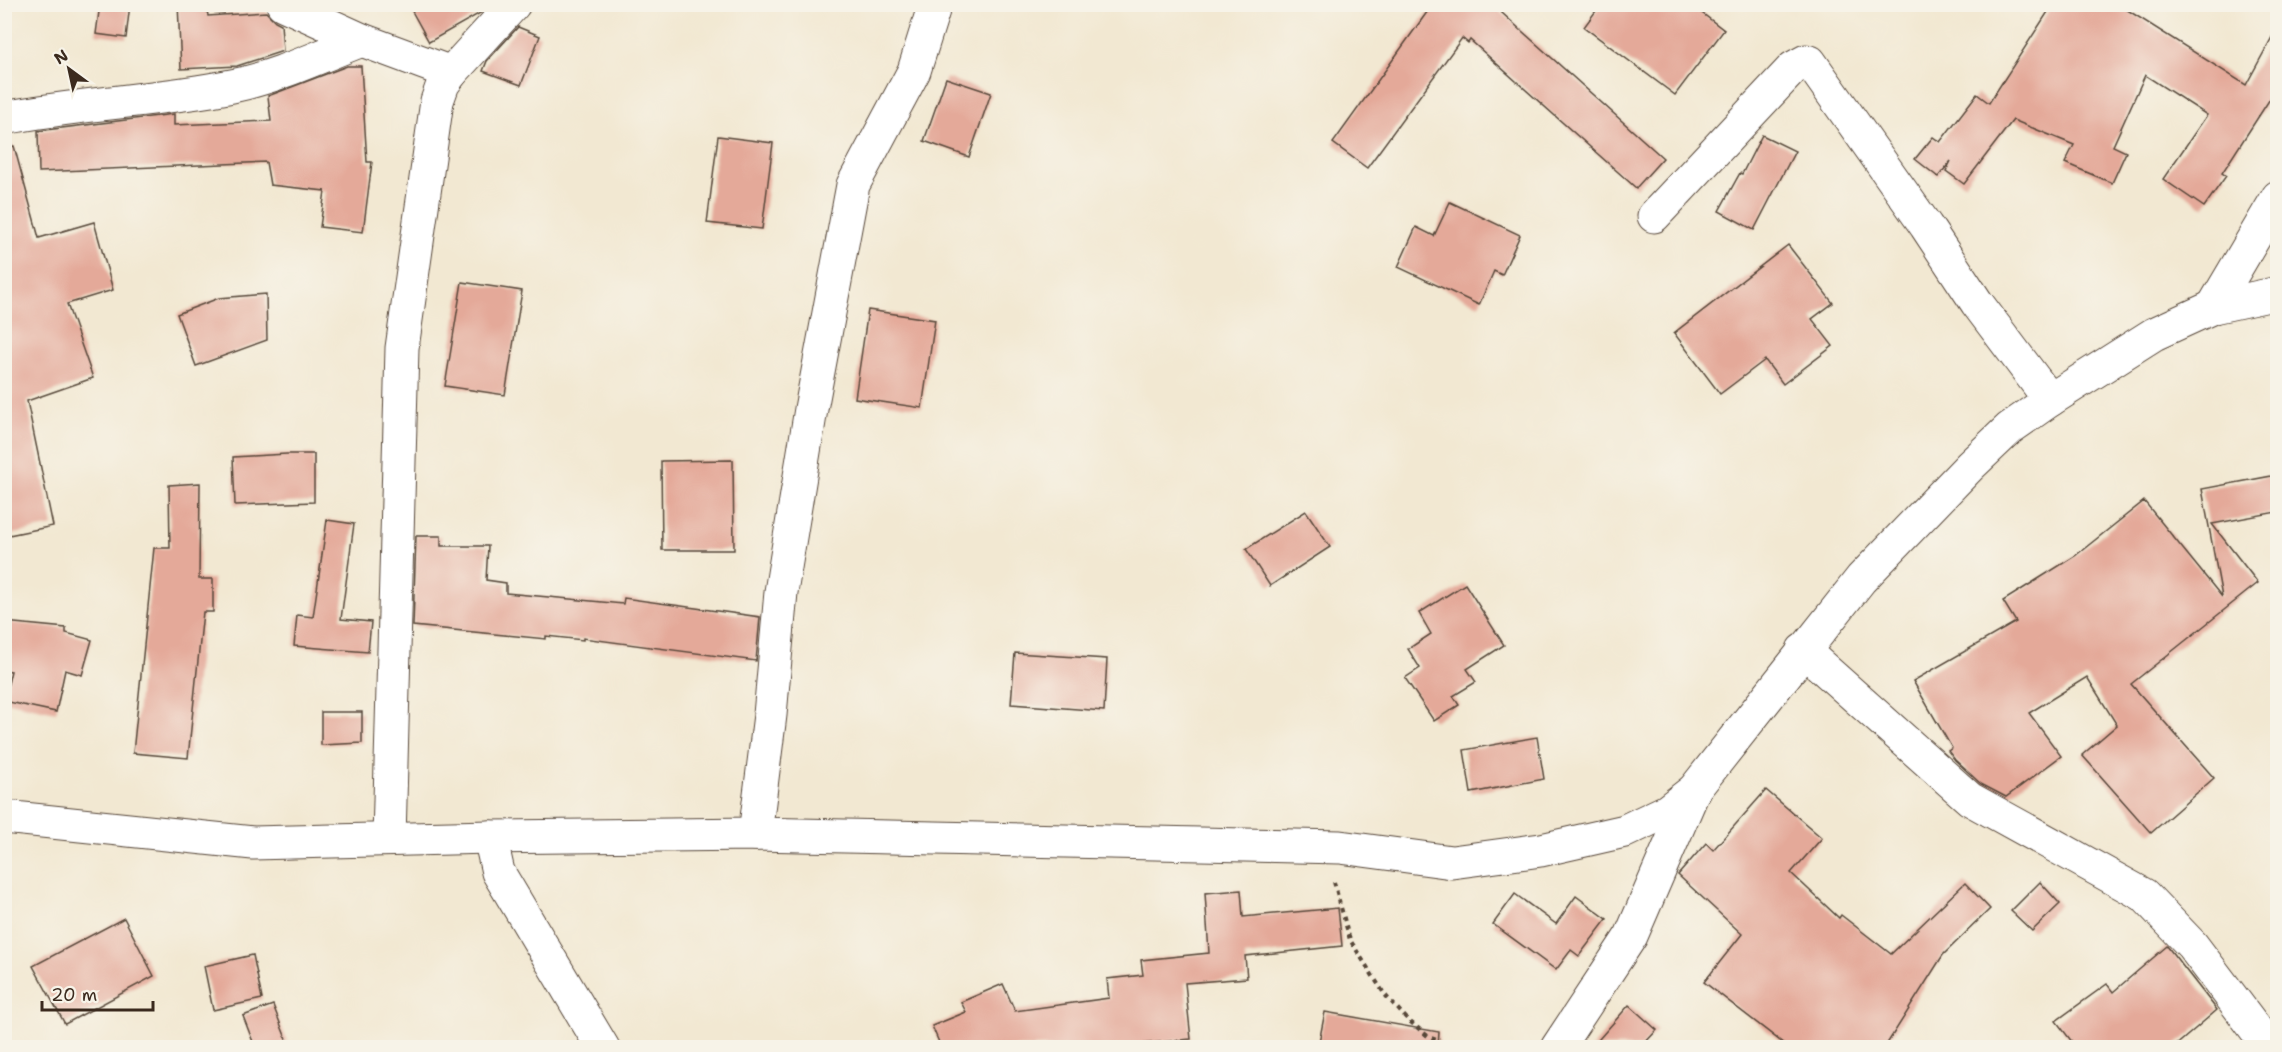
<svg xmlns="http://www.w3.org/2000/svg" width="2282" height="1052" viewBox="0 0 2282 1052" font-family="'Shantell Sans',sans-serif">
  <rect width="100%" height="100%" fill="#f7f3e8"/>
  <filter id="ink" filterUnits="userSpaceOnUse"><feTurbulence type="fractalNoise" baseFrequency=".0167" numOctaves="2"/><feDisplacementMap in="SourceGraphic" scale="12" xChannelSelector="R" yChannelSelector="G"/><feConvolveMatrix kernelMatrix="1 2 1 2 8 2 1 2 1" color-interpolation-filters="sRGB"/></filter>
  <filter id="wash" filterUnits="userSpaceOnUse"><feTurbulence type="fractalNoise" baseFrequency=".008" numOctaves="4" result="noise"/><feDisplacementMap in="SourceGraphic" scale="24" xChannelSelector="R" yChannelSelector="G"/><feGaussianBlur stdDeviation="1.35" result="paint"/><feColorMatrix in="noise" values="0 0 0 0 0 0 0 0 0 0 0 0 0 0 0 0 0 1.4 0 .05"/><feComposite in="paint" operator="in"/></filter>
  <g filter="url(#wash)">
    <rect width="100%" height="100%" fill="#f2e8d2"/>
    <g id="blocks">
      <g fill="#e4a999">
        <path d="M100 4H130L126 38 96 34Z"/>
        <path d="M178 4H206L208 16 266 12 275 21 281 24 283 51 237 66 181 69Z"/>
        <path d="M408 4H488L482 12 429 42Z"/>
        <path d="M1426 4H1492L1663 158 1636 188 1470 40 1468 43 1462 38 1367 168 1333 143 1430 8Z"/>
        <path d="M1601 4H1690L1724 30 1675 95 1584 27Z"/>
        <path d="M2053 4H2118L2246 85 2277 28V88L2222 173 2226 176 2204 207 2163 179 2207 115 2145 75 2113 146 2126 152 2112 183 2065 163 2074 145 2013 120 1964 184 1946 171 1951 161 1938 177 1915 159 1933 137 1940 142 1977 94 1989 103Z"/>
        <path d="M518 27 540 36 521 85 483 71 487 61Z"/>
        <path d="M347 66H361L367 162H372L363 232 320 227 325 191 270 185 266 162 39 172 38 131 174 114V125L271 121 268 96Z"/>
        <path d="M946 78 991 93 969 157 924 141Z"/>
        <path d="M1762 135 1795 151 1754 230 1719 211 1740 173 1742 174Z"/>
        <path d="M718 136 773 143 762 229 707 223Z"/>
        <path d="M14 146 39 238 94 222 113 290 67 304 93 378 27 401 53 526 4 536V147Z"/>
        <path d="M1450 202 1520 235 1502 275 1494 271 1479 305 1398 267 1416 227 1434 236Z"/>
        <path d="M1788 245 1833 303 1812 319 1833 346 1783 384 1765 360 1720 394 1674 333Z"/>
        <path d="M462 282 522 291 505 395 445 386Z"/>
        <path d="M266 294 267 340 196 366 177 314 219 298Z"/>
        <path d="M868 310 935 320 922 408 855 398Z"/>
        <path d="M287 454H314V502L235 505 233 457Z"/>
        <path d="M733 460 734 550H662L661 461Z"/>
        <path d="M2277 475V512L2212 524 2258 583 2131 684 2214 778 2151 833 2082 755 2117 725 2087 677 2029 713 2061 756 2006 797 1981 784 1955 760 1948 751 1952 748 1913 681 2016 622 2003 601 2075 556 2144 501 2222 597 2202 489Z"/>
        <path d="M200 483 199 579H213V612H203L188 758 133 753 154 548H170L169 485Z"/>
        <path d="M1306 511 1330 547 1270 586 1246 549Z"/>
        <path d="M327 520 354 524 341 619 371 622 368 652 294 646 297 615 313 617Z"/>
        <path d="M416 536H441V546H488L486 580 506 583V593L623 604 624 598 760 617 756 661 583 638V640L546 636V639L413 626Z"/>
        <path d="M1465 584 1504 645 1467 669 1476 682 1453 696 1459 705 1434 721 1405 678 1420 668 1408 649 1431 634 1419 613Z"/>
        <path d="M4 622 66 628V633L92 640 82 675 65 670 56 712 4 701 11 671 4 670Z"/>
        <path d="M1015 653 1107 659 1104 711 1011 704Z"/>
        <path d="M321 712H362V743L321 745Z"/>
        <path d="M1537 737 1544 779 1471 793 1464 750Z"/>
        <path d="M1766 790 1822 838 1791 873 1839 918 1841 915 1891 954 1965 883 1990 909 1943 955 1885 1047H1788L1704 982 1742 934 1678 875 1706 843 1713 850Z"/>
        <path d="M2040 882 2060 904 2032 931 2011 911Z"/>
        <path d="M1241 890 1243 917 1338 908 1342 946 1245 956 1247 978 1185 983 1191 1039 1111 1047H941L932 1026 966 1012 961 1002 1003 984 1015 1011 1109 998 1107 979 1143 975 1141 960 1209 953 1205 893Z"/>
        <path d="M1515 894 1556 924 1576 896 1607 919 1579 956 1571 950 1556 970 1493 924Z"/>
        <path d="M124 918 154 976 65 1024 33 966Z"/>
        <path d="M2167 946 2217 1010 2174 1047H2076L2056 1021 2107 984 2113 992Z"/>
        <path d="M253 955 262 999 213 1010 204 966Z"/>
        <path d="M273 1005 287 1041 270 1047H255L243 1016Z"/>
        <path d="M1629 1005 1657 1030 1641 1047H1592Z"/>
        <path d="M1325 1012 1439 1032 1438 1047H1318Z"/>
      </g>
    </g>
  </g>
  <g filter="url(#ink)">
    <use href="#blocks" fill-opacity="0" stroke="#564639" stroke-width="1.5"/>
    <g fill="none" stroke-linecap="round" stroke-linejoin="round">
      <g stroke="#564639" stroke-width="35">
        <g id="minor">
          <path d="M283 4 362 40 451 73"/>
          <path d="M4 118C80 103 157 101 232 86 277 77 320 56 362 40"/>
          <path d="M1654 216 1793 68 1806 61 1810 62 1926 226 1977 303 2050 400"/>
          <path d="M2213 307 2278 197"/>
          <path d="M1803 650 1970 799 2144 895 2192 945 2270 1048"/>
          <path d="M755 834 770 715 781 592 811 409 853 185 914 71 935 4"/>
          <path d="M490 837 498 872 603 1048"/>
          <path d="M389 839 402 348 437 101 443 84 451 73 514 4"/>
          <path d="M1557 1048 1631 936 1694 790"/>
        </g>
      </g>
      <g stroke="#564639" stroke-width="35">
        <path id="tertiary" d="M4 817 253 843 490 837 755 834 1340 847 1452 862 1541 850 1625 831 1667 811 1694 790 1861 579 1970 466 2010 428 2050 400 2154 334 2213 307 2278 293"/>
      </g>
      <path stroke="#564639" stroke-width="4" stroke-dasharray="4.5 4.5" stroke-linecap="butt" d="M1334 882 1350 940 1385 995 1408 1020 1429 1037 1456 1048"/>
      <use href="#minor" stroke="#fff" stroke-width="33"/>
      <use href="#tertiary" stroke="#fff" stroke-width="33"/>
    </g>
  </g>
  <rect width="2282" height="1052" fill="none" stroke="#f7f3e8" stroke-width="24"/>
  <g transform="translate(69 69) rotate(327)" stroke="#f7f3e8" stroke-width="4.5" paint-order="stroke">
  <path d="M0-4.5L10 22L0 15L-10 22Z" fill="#3b2a1e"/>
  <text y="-9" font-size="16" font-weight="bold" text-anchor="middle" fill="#3b2a1e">N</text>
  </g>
  <path d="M42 1001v9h111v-9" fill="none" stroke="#3b2a1e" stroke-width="3"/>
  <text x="51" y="1001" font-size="18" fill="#3b2a1e" stroke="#f7f3e8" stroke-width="4.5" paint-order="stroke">20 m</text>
</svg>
